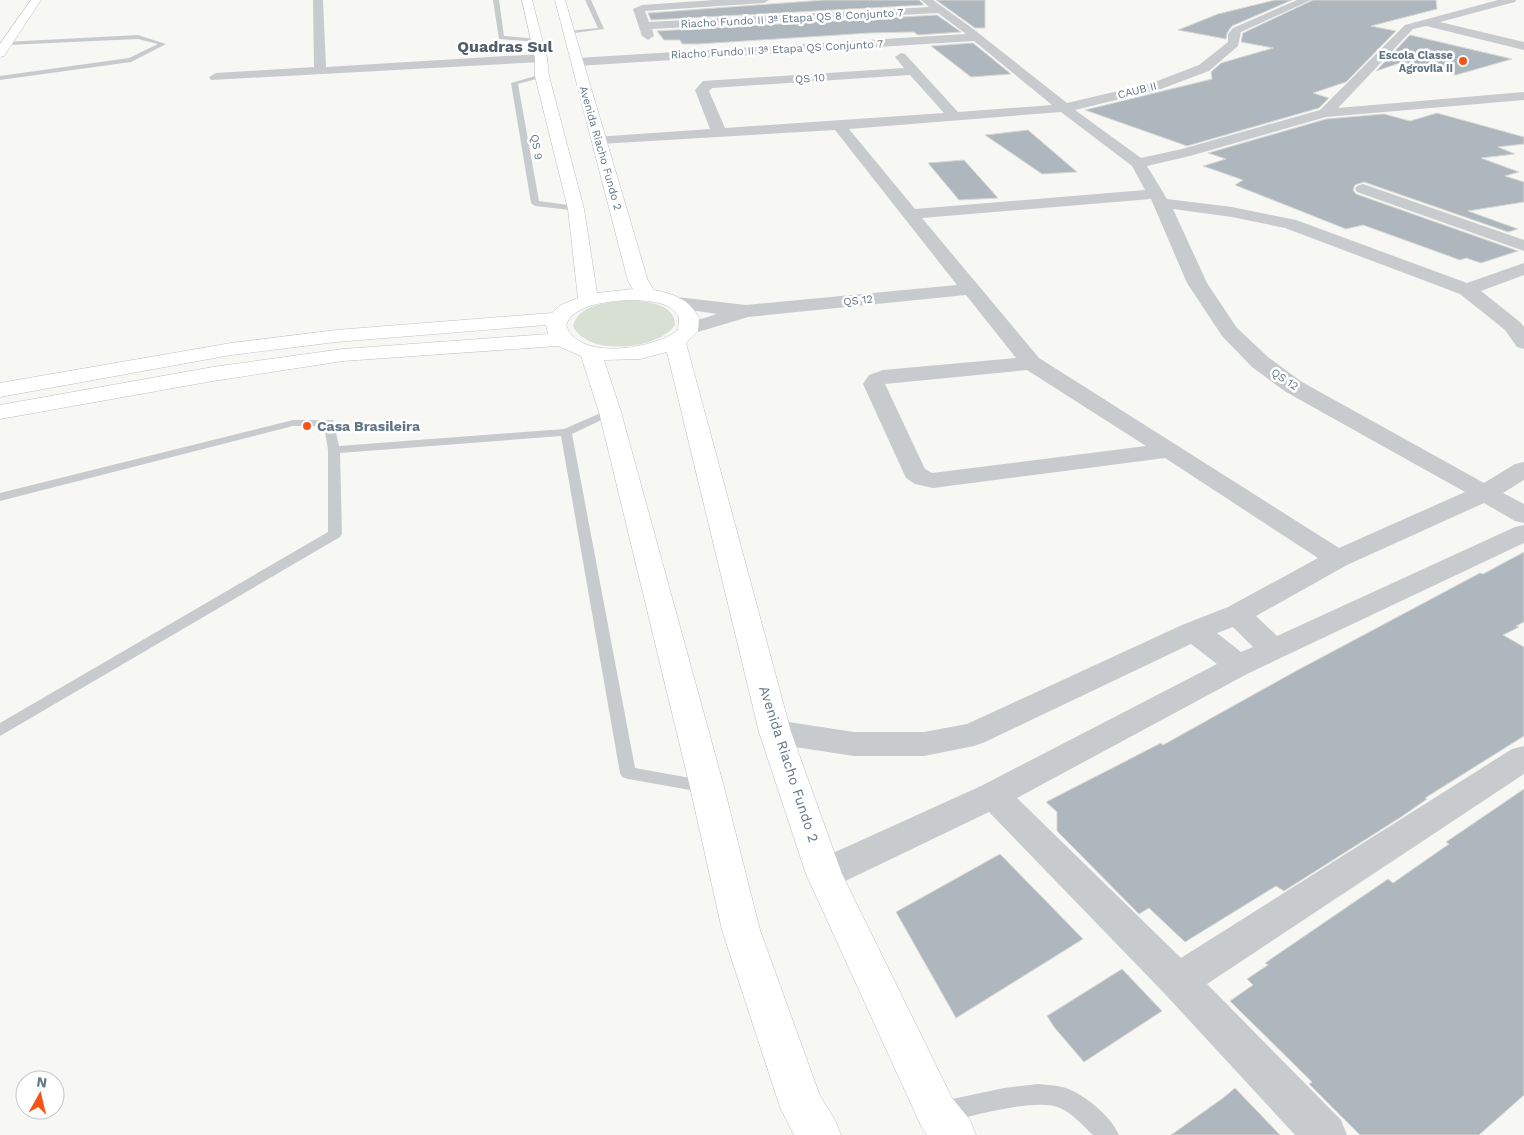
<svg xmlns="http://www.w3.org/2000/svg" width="1524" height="1135" viewBox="0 0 1524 1135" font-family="'Work Sans',sans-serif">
  <rect width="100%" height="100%" fill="#f7f7f4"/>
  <path fill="#d8e0d4" d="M621 301C638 300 675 301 675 325 658 350 587 357 573 326 578 306 603 303 621 301Z"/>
  <g fill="#afb7be" stroke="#d9d9d6">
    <path d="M824 0H919L924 5 651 20 648 13Z"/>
    <path d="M936 0H985V28H975Z"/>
    <path d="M1275 0H1292L1232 26 1227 33 1226 39 1178 30 1218 14Z"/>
    <path d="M1313 0H1436L1437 9 1371 26 1396 31 1346 82 1313 93 1329 98 1319 108 1187 146 1085 110 1212 79 1211 72 1221 63 1273 48 1241 42 1243 33Z"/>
    <path d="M937 15 961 32 918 35 914 32 870 33 698 44H682L680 40H664L657 31Z"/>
    <path d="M1410 35 1512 59 1456 75 1403 62 1376 71Z"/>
    <path d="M973 43 1011 74 971 77 931 46Z"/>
    <path d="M1437 113 1524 137V144L1498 147 1515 154 1481 158 1519 172 1505 176 1524 182V202L1468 211 1518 229 1508 232 1364 182 1355 185 1353 190 1356 194 1518 251 1481 263 1466 258 1460 260 1363 225 1346 229 1235 185 1243 180 1203 166 1226 159 1208 153 1326 119 1384 114 1410 121Z"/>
    <path d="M1028 130 1077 172 1042 174 985 135Z"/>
    <path d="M964 160 998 198 959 200 928 163Z"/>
    <path d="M1524 552V622L1516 626 1519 627 1503 635 1524 647V736L1425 798 1427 799 1401 817 1284 891 1276 886 1185 942 1149 908 1139 914 1057 831V812L1046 802 1161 743 1163 745 1296 671 1480 573 1483 574Z"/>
    <path d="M1524 789V1095L1479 1135H1360L1309 1084 1312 1082 1230 1001 1253 985 1247 979 1268 965 1265 963 1388 879 1393 883 1449 844 1446 842Z"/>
    <path d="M1000 854 1083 939 956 1018 896 912Z"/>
    <path d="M1122 969 1162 1011 1084 1062 1054 1027 1047 1016Z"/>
    <path d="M1235 1088 1280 1135H1171L1223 1098Z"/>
  </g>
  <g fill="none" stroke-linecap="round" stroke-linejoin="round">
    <g stroke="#bbc0c5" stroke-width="1">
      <path id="secondary" d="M522 0H532L547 58 549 76 584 209 597 293 633 289 628 281 555 0H565L648 281 654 290C674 294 689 299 699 318L698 331 686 343 791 732 842 874 952 1098 970 1120 976 1135H927L922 1128 806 874 759 732 667 352 640 359 604 360 621 412 724 787 760 930 820 1096 835 1120 841 1135H794L780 1107 722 930 690 787 599 412 581 356 558 346 343 361 213 381 0 419V405L213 367 343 349 548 334 546 325 336 342 231 355 0 397V383L231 343 336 330 552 313 561 305 578 298 568 209 535 76V58ZM626 300C644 301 670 299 679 318L678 330C654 349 578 362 566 325 574 304 607 302 626 300Z"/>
    </g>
    <g stroke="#bbbec1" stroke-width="1">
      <path id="highway" d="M31 0H41L4 56 0 57V44Z"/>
    </g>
    <g fill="#c7cbce" fill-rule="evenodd">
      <path d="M493 0H499L504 36 537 39 539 42 499 39Z"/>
      <path d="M585 0H591L604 29 566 34 568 31 598 28Z"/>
      <path d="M138 35 166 44 131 62 0 80V76L129 58 158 44 138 39 7 45 5 42Z"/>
      <path d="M542 74 544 75V77L518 84 539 201 576 206 580 209 579 211 535 206 531 203 511 83Z"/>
      <path d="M610 409 616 412 614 414 572 434 635 768 707 781 713 782 715 787 713 792 707 793 628 779 622 777 620 773 561 436 340 453 342 534 340 537 0 736V723L328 532V450L324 426H293L0 501V493L293 420H333L339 446 564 429Z"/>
      <path d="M1038 1084C1047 1085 1056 1085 1066 1088 1085 1095 1111 1116 1119 1135H1093C1083 1126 1072 1113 1060 1108 1037 1097 969 1117 943 1123L935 1119 932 1112 935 1105 943 1101 1004 1088Z"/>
    </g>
    <g fill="#c7cbce" fill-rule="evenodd">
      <path d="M313 0H323L326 67 541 54 547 58 541 62 211 80 209 77 216 73 314 67Z"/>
      <path d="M714 0H769L764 3 645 11 649 22 929 7 921 0H933L972 28 1067 103 1152 83 1199 65 1228 42V34L1233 28 1297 0H1311L1241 32 1238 46 1209 71 1161 89 1075 110 1141 158 1182 149 1320 110 1405 25 1498 0H1516L1515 2 1440 22 1524 42V50L1426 26 1413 29 1338 108 1524 92V100L1326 117 1190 156 1147 166 1167 199 1232 207 1296 220 1467 283 1524 263V275L1481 291 1520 322 1524 327V349L1517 347 1505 330 1460 294 1285 228 1232 217 1173 209 1207 283 1237 328 1268 357 1302 382 1484 483 1515 464 1524 462V480L1503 493 1524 504V523L1515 521 1484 503 1347 565 1256 616 1277 636 1515 527 1524 525V543L1247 674 1017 798 1181 958 1512 749 1524 746V774L1207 984 1341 1120 1347 1135H1295L1164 993 989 812 837 885 824 889 811 885 806 874 811 863 981 786 1217 664 1191 644 985 742 974 746 924 756H854L775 744 764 740 759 732 764 724 775 720 854 732H924L967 724 1182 625 1228 607 1318 558 1165 458 933 488 915 484 906 478 863 384 869 375 883 370 1016 358 966 295 748 317 688 335 681 333 678 329 681 325 717 314 670 307 667 303 670 299 677 297 746 305 957 285 835 130 600 144 595 143 593 140 595 137 710 129 695 90 703 81 904 68 895 57 901 53 905 54 958 112 1052 105 974 41 577 66 571 62 577 58 966 34 938 13 652 29 654 36 648 40 642 36 633 9 642 5ZM910 75 944 113 725 128 709 91 712 88ZM1061 112 1132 166 1145 190 915 209 849 129ZM1151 199 1187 283 1222 336 1252 367 1286 392 1465 492 1339 548 1039 358 922 218ZM1027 370 1146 446 932 473 925 469 885 384ZM1233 627 1253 647 1241 652 1217 633Z"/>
      <path d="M1363 184 1524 240V251L1357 192 1355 189 1357 186Z"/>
    </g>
    <use href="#secondary" fill="#fff" fill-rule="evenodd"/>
    <use href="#highway" fill="#fff" fill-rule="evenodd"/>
  </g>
  <g fill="#f55416" stroke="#fff" stroke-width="2">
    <circle cx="1463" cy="61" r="5"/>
    <circle cx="307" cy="426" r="5"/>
  </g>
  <g text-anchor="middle" stroke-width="5" stroke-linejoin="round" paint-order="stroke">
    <g font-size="11" fill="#637688" stroke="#fff">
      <text transform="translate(792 18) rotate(-3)" y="4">Riacho Fundo II 3ª Etapa QS 8 Conjunto 7</text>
      <text transform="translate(777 49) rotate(-3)" y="4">Riacho Fundo II 3ª Etapa QS Conjunto 7</text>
      <text transform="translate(810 78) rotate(-4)" y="4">QS 10</text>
      <text transform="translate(1137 90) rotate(-14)" y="4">CAUB II</text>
      <text transform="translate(537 147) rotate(80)" y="4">QS 9</text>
      <text transform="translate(601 148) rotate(74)" y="4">Avenida Riacho Fundo 2</text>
      <text transform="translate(858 300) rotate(-6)" y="4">QS 12</text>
      <text transform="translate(1285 379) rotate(34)" y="4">QS 12</text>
    </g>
    <g font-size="11" font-weight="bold" fill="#637688" stroke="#fff" text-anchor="end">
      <text x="1453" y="59">Escola Classe<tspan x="1453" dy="13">Agrovila II</tspan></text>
    </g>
    <g font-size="14" font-weight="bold" fill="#637688" stroke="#fff" text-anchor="start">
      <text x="317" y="431">Casa Brasileira</text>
    </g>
    <g font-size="14" fill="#637688" stroke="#fff">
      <text transform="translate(789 764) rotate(72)" y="5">Avenida Riacho Fundo 2</text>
    </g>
    <g font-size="16" font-weight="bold" fill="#525f6c" stroke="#fff">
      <text x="505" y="52">Quadras Sul</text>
    </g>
  </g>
  <g transform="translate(40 1095) rotate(8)"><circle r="24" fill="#ffffff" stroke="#c1c8cf"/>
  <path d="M0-4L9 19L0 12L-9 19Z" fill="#f55416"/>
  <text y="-8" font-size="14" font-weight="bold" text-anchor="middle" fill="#637688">N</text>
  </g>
</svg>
